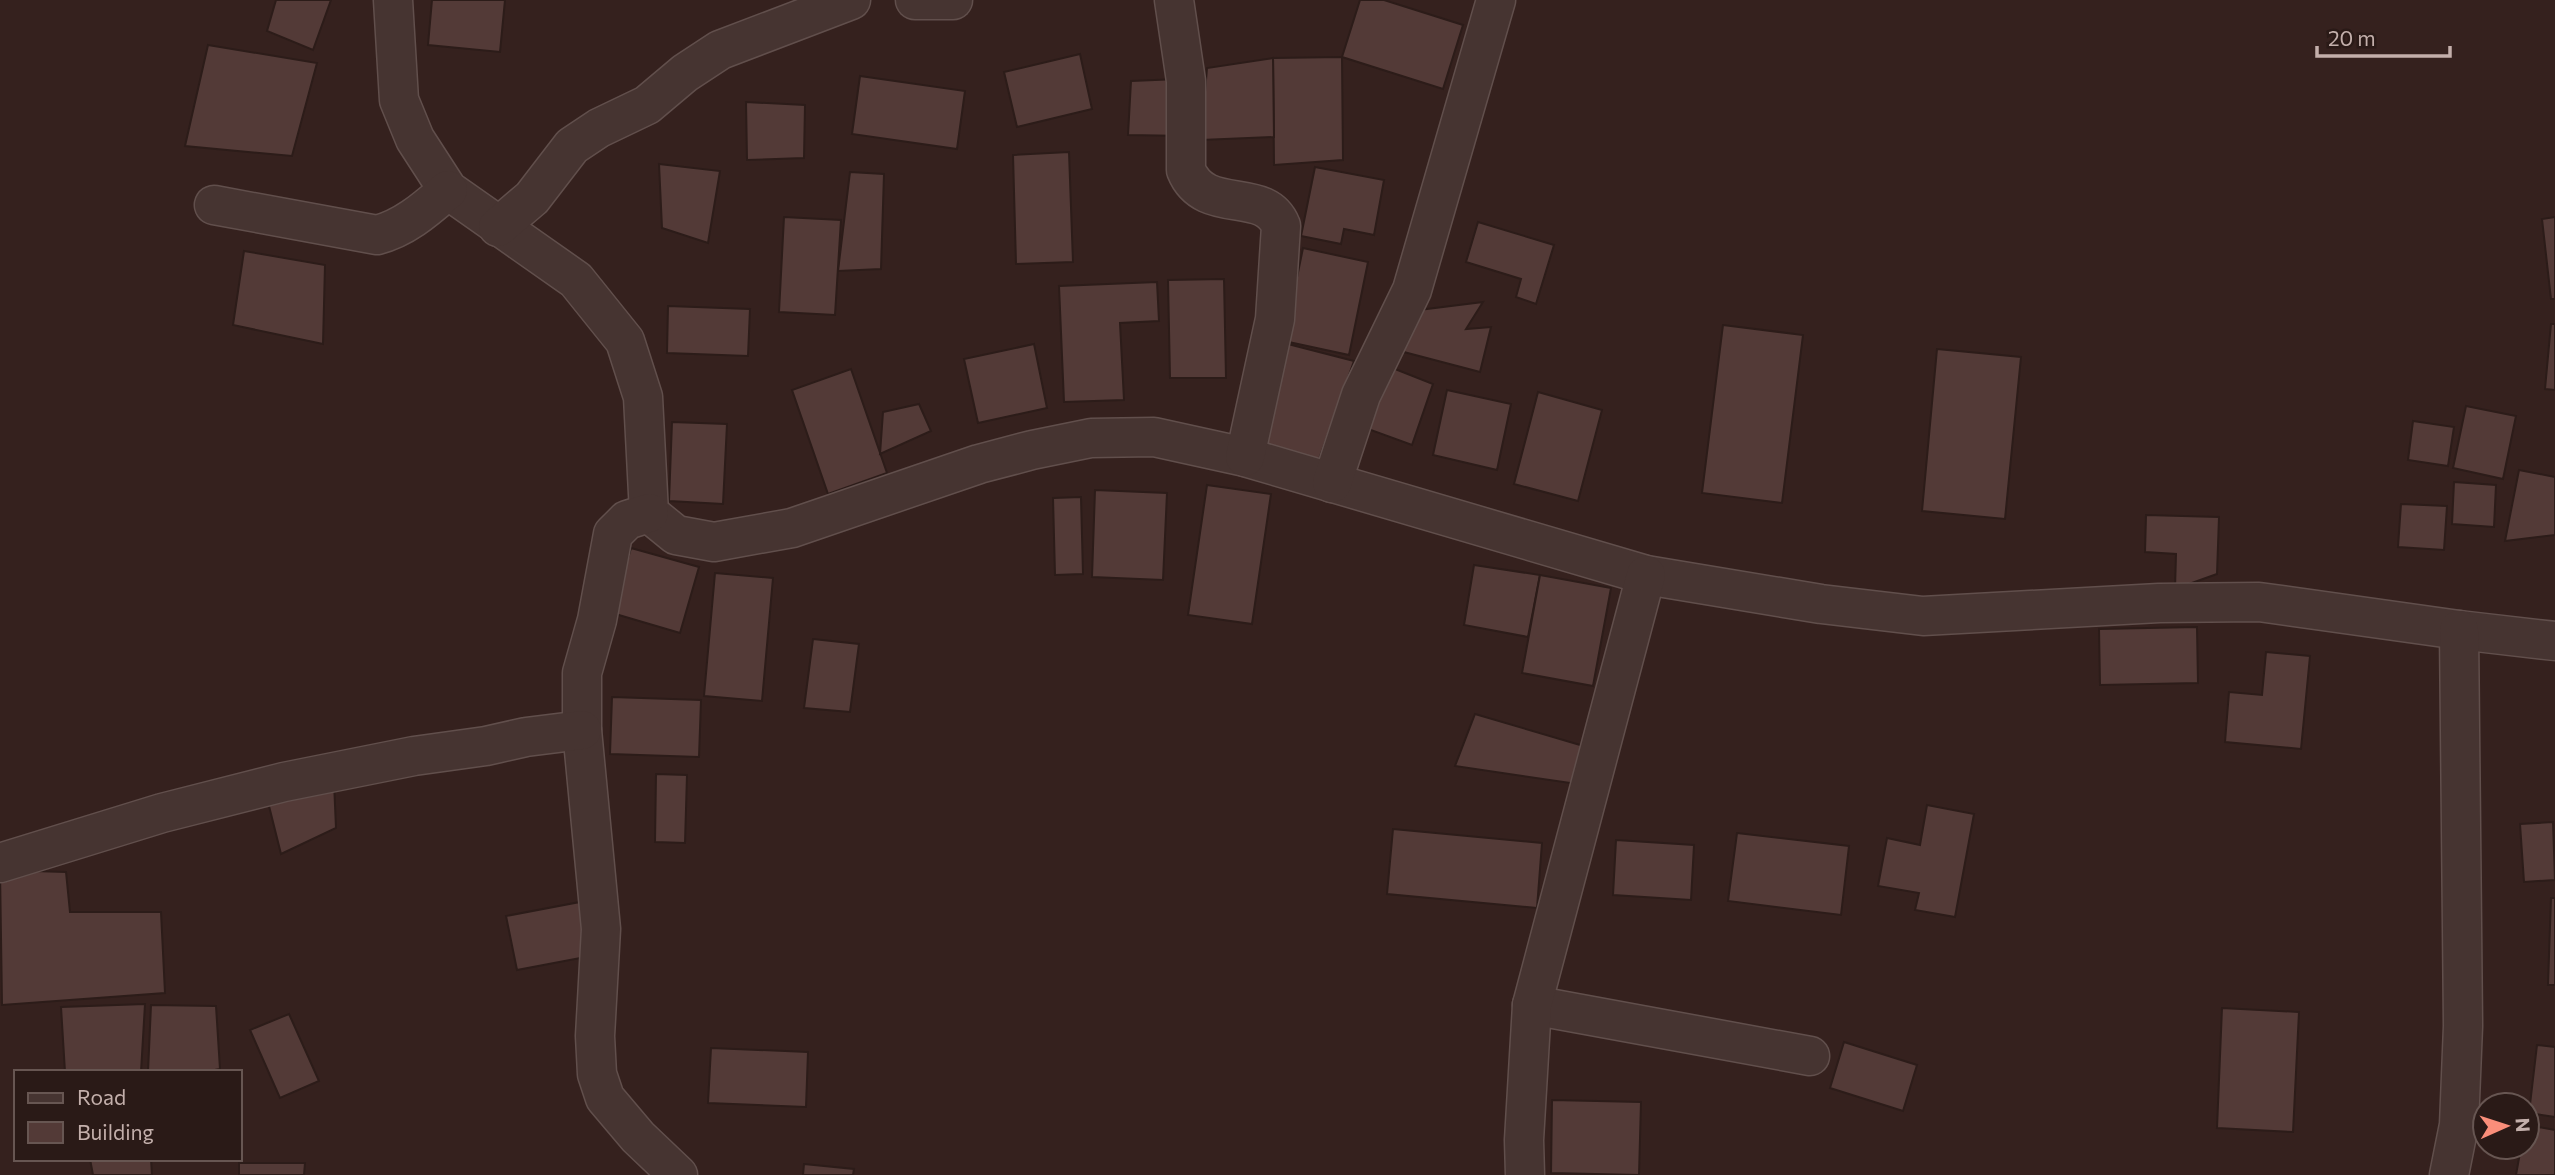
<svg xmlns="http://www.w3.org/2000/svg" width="2555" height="1175" viewBox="0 0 2555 1175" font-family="Commissioner,sans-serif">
  <rect width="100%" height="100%" fill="#35211e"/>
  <g fill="#533a37" stroke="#2c1c19" stroke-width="2">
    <path d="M276 0H331L313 50 267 31Z"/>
    <path d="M432 0H505L500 52 428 45Z"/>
    <path d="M1360 0H1384L1463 25 1443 89 1342 57Z"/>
    <path d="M208 45 317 63 292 156 185 146Z"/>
    <path d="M1080 54 1092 109 1017 127 1004 72Z"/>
    <path d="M1342 57 1343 160 1274 165 1273 58Z"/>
    <path d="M1273 58 1274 137 1201 140 1207 68Z"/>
    <path d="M860 76 965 91 957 149 852 134Z"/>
    <path d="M1179 79 1186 136 1128 135 1131 81Z"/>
    <path d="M746 102 805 105 804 158 747 160Z"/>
    <path d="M1069 152 1073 262 1016 264 1013 155Z"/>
    <path d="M659 164 720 171 708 243 662 228Z"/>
    <path d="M1315 167 1384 180 1374 235 1344 229 1341 244 1301 236Z"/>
    <path d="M850 172 884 174 881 269 838 271Z"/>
    <path d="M784 217 841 220 835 315 779 312Z"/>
    <path d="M2555 217V299H2551L2542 219Z"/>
    <path d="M1478 222 1554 245 1536 304 1516 297 1521 279 1466 262Z"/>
    <path d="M1303 248 1368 262 1349 355 1284 341Z"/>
    <path d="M244 251 325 265 323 344 233 325Z"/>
    <path d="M1224 279 1226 378H1170L1168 280Z"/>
    <path d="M1157 282 1159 321 1120 323 1124 400 1064 402 1059 286Z"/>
    <path d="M1483 302 1466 329 1491 327 1480 372 1400 351 1411 311Z"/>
    <path d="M668 306 750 309 748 356 667 353Z"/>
    <path d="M2551 324H2555V390L2545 389Z"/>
    <path d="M1723 325 1803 335 1782 503 1702 493Z"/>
    <path d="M1284 343 1354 361 1318 462 1258 442Z"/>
    <path d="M1034 344 1047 408 978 423 964 359Z"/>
    <path d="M1937 349 2021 357 2005 519 1922 511Z"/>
    <path d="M1390 367 1433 384 1412 445 1368 429Z"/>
    <path d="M851 369 887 473 828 494 792 390Z"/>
    <path d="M1447 390 1511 404 1497 470 1433 455Z"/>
    <path d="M1538 392 1602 410 1578 501 1514 484Z"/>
    <path d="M919 404 931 431 880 454 883 412Z"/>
    <path d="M2466 406 2516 416 2503 479 2453 468Z"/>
    <path d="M2413 421 2454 427 2448 466 2408 460Z"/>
    <path d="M672 422 727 424 723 504 669 501Z"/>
    <path d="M2519 470 2555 477V535L2505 541Z"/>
    <path d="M2454 482 2496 485 2494 527 2452 524Z"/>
    <path d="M1207 485 1271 494 1252 624 1188 615Z"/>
    <path d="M1095 490 1167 493 1163 580 1092 577Z"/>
    <path d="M1081 497 1083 574 1055 575 1053 498Z"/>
    <path d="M2401 504 2447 506 2444 550 2398 547Z"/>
    <path d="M2146 515 2219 517 2217 574 2175 589 2176 554 2145 552Z"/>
    <path d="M631 548 699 567 680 633 612 613Z"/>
    <path d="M1474 565 1540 575 1528 637 1464 625Z"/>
    <path d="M715 573 773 578 762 701 704 696Z"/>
    <path d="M1540 575 1611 588 1593 686 1522 673Z"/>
    <path d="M2197 627 2198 683 2100 685 2099 629Z"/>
    <path d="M813 639 859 644 850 712 804 708Z"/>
    <path d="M2266 652 2310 656 2301 749 2225 742 2229 692 2262 695Z"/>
    <path d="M612 697 701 700 699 757 610 754Z"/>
    <path d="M1475 714 1587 747 1577 784 1455 766Z"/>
    <path d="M656 774 687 775 685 843 655 842Z"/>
    <path d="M334 782 336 828 281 854 267 798Z"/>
    <path d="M1927 805 1974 814 1955 917 1915 910 1919 893 1878 886 1887 838 1920 845Z"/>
    <path d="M2553 822 2555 880 2524 882 2520 824Z"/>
    <path d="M1393 829 1542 843 1537 908 1387 894Z"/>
    <path d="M1737 833 1849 846 1841 915 1728 901Z"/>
    <path d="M1616 840 1694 845 1691 900 1613 895Z"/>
    <path d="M0 870 66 872 70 912H161L165 993 2 1005Z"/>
    <path d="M2551 898H2555V985H2548Z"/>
    <path d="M580 902 591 956 517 970 506 916Z"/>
    <path d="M145 1004 141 1072H65L61 1007Z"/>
    <path d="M151 1005 216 1006 220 1069 204 1072H148Z"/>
    <path d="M2222 1008 2299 1012 2293 1132 2217 1128Z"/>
    <path d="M289 1014 319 1081 280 1098 250 1030Z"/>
    <path d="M1844 1042 1917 1065 1903 1111 1830 1088Z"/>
    <path d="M2537 1045 2555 1047V1117L2529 1113Z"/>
    <path d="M711 1048 808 1052 806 1107 708 1103Z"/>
    <path d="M1552 1100 1641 1102 1639 1175 1551 1173Z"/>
    <path d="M2527 1125 2555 1130V1175H2516L2521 1147H2527Z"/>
    <path d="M90 1159H151L152 1175H93Z"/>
    <path d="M239 1163H305L304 1175H239Z"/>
    <path d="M804 1164 854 1169 853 1175H803Z"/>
  </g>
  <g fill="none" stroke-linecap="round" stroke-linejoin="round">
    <g stroke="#614f4c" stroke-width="41">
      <g id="minor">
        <path d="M393 0 399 100 415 139 448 190 576 280 625 341 643 397 649 513 676 535 714 542 792 528 979 464 1032 450 1091 438 1154 437 1245 457 1646 575 1821 604 1923 616 2159 603 2259 602 2459 630 2555 641"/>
        <path d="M915 0H953"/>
        <path d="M1174 0 1186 81V170C1205 217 1265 185 1281 226L1275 319 1245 457"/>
        <path d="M214 205 377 235C405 228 427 208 448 190"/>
        <path d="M498 227 532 198 572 146 599 128 647 105 685 73 720 50 851 0"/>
        <path d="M1332 483 1361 395 1412 290 1496 0"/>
        <path d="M649 513 627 520 613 534 597 620 582 673V730L601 929 595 1036 597 1074 605 1098 638 1137 678 1175"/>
        <path d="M0 863 162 813 284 782 414 756 486 746 526 737 582 730"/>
        <path d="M1532 1005 1810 1056"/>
        <path d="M1525 1175 1524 1140 1532 1005 1646 575"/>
        <path d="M2449 1175 2459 1125 2463 1026 2459 630"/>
      </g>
    </g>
    <use href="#minor" stroke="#463431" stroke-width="38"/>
  </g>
  <rect x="14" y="1070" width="228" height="91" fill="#2a1a17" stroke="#675652" stroke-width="2"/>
  <rect x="28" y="1093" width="35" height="10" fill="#463431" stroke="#675652" stroke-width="2"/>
  <text x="77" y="1105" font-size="21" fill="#c3afab">Road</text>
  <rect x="28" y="1122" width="35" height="21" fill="#533a37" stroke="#675652" stroke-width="2"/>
  <text x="77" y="1140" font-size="21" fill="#c3afab">Building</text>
  <g transform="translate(2506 1126) rotate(87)"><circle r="33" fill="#2a1a17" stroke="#675652" stroke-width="2"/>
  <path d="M0-5L12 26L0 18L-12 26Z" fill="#fa8e7a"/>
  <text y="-10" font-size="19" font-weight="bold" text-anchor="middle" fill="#c3afab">N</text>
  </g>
  <path d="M2317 46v10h133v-10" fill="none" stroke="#c3afab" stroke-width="3.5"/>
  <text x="2328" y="46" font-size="21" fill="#c3afab" stroke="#2a1a17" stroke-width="5" paint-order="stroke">20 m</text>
</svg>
